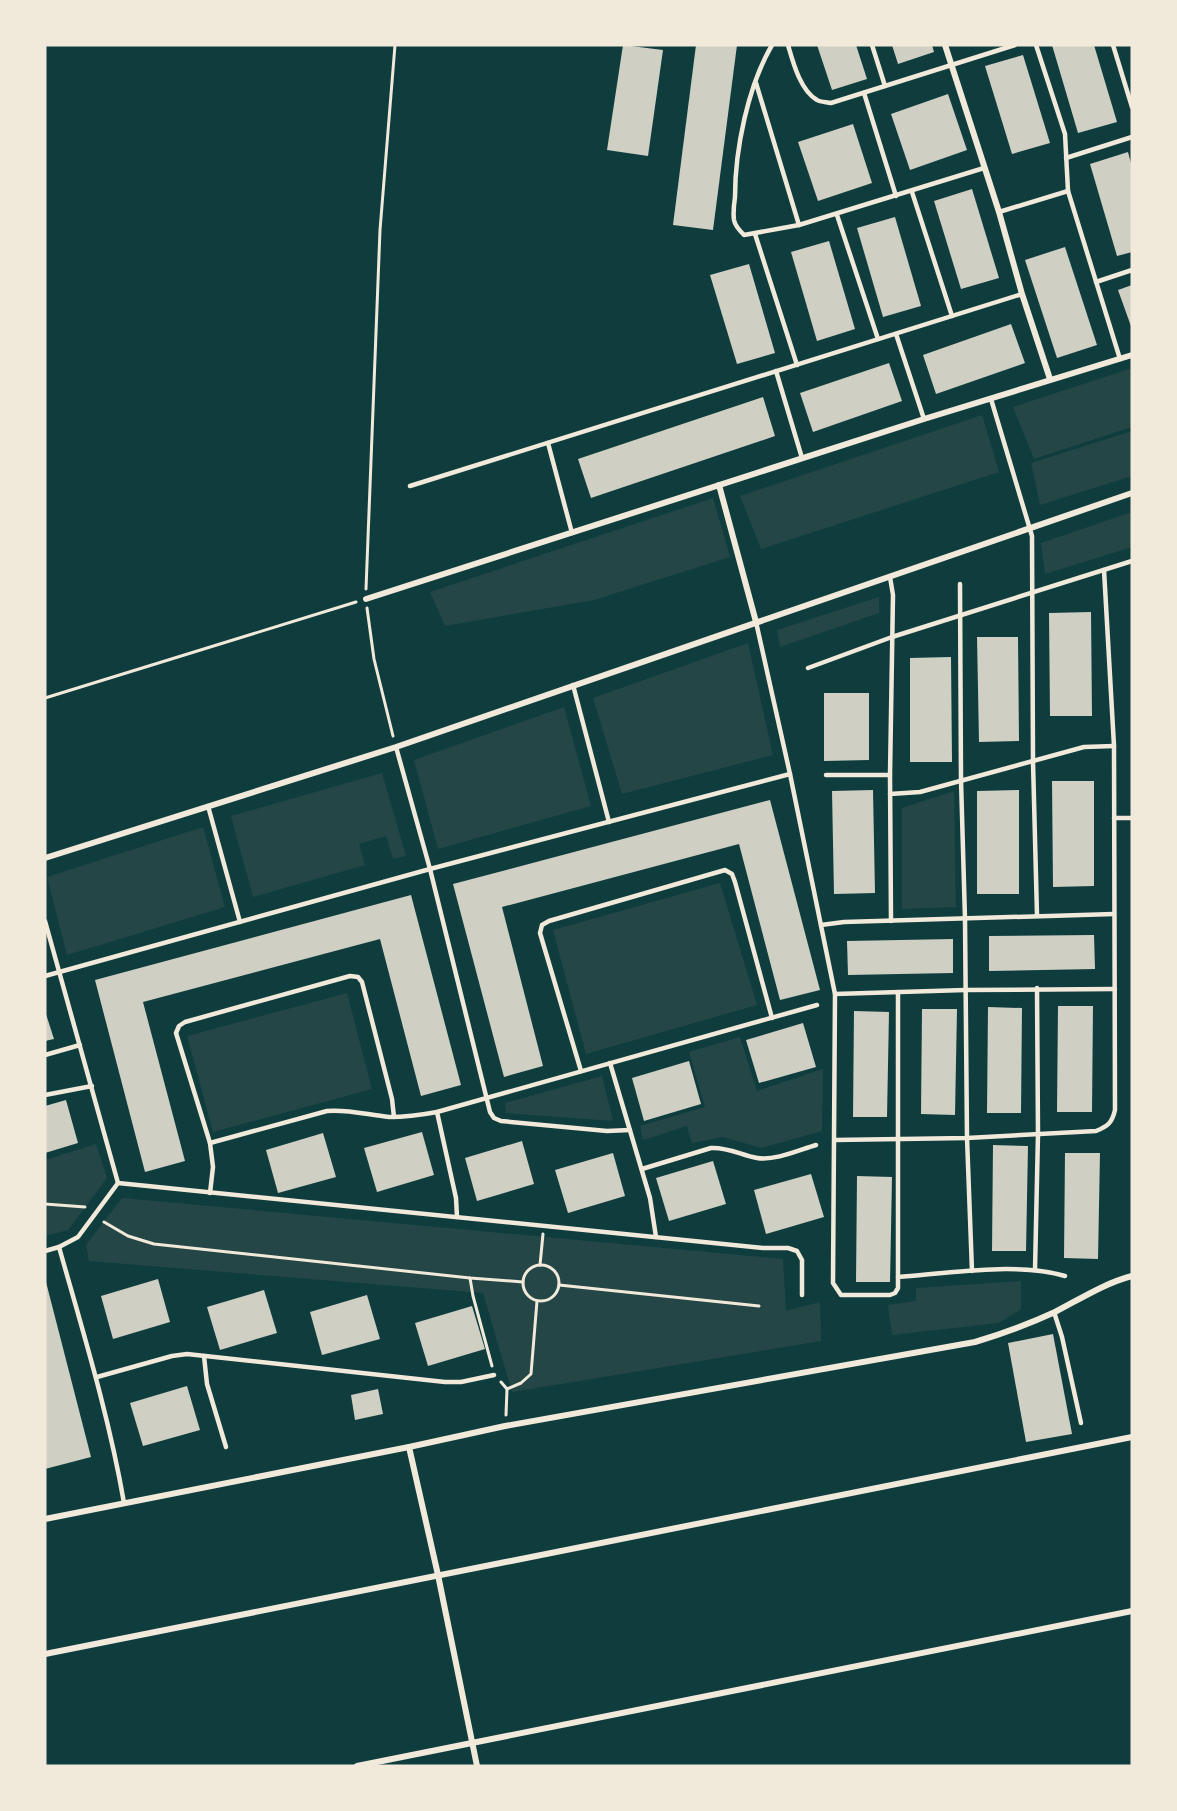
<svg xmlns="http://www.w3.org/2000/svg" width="1177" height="1811" viewBox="0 0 1177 1811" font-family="'Fira Sans Condensed',sans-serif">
  <rect width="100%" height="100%" fill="#0f3d3e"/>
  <g fill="#244646">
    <path d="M1132 368V427L1034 459 1013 407Z"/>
    <path d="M982 415 999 472 761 549 740 496Z"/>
    <path d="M1132 431V476L1040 505 1031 463Z"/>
    <path d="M713 498 730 557 594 600 445 626 430 592Z"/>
    <path d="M1132 512V547L1045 574 1041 543Z"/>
    <path d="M879 597V613L780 647 777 630Z"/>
    <path d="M748 643 773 755 622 794 593 698Z"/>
    <path d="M564 707 591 806 438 849 414 760Z"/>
    <path d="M382 773 406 856 393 859 386 836 359 844 365 865 253 897 231 816Z"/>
    <path d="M954 791 956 907 902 909V808Z"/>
    <path d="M203 827 225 907 67 955 47 877Z"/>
    <path d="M720 883 757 1005 586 1054 553 930Z"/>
    <path d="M347 993 372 1089 213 1132 187 1036Z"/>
    <path d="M740 1037 757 1091 823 1069 822 1131 761 1148 723 1137 692 1143 687 1126 643 1140 640 1126 705 1107 689 1052Z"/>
    <path d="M602 1076 613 1121 506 1113 505 1103Z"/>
    <path d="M96 1144 107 1178 68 1230 45 1236V1160Z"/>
    <path d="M122 1198 783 1259 786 1311 820 1302 821 1341 512 1392 483 1293 89 1261 86 1245Z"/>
    <path d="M1021 1281V1309L999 1323 892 1335 888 1305 916 1301V1288Z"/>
  </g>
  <g fill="#cfcfc3">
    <path d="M623 45 663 50 648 156 607 150Z"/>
    <path d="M696 45H737L713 230 673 225Z"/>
    <path d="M817 45H856L867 79 832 90Z"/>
    <path d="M892 45H932L934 52 898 64Z"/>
    <path d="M1052 45H1094L1117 122 1078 133Z"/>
    <path d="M1023 55 1050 143 1012 154 985 66Z"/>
    <path d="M948 94 967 150 910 170 891 114Z"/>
    <path d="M853 124 872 183 818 201 798 142Z"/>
    <path d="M1128 152 1132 167V252L1117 256 1090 164Z"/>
    <path d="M972 189 999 278 961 289 934 201Z"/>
    <path d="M895 217 921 306 883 317 857 228Z"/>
    <path d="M829 241 855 329 817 341 791 252Z"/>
    <path d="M1065 247 1097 345 1057 358 1025 260Z"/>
    <path d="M749 264 775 353 737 364 710 275Z"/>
    <path d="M1132 285V329L1118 290Z"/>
    <path d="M1011 324 1025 363 936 394 923 355Z"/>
    <path d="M889 363 902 401 813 432 800 393Z"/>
    <path d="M763 397 775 436 591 498 578 459Z"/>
    <path d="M1091 612 1092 716H1050L1049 613Z"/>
    <path d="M977 637H1018L1019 741 979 742Z"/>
    <path d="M951 657 952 762H910V658Z"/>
    <path d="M824 693H869V760L824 761Z"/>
    <path d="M1052 781H1094V886L1053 887Z"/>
    <path d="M873 790 875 893 834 894 832 791Z"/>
    <path d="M1019 790V894H977V791Z"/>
    <path d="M770 800 820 990 780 1000 739 844 502 907 543 1066 504 1077 453 884Z"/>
    <path d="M411 895 461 1085 421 1096 380 939 143 1002 185 1161 145 1172 95 980Z"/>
    <path d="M1094 935 1095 969 989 971V936Z"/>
    <path d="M953 939V973L848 975 847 941Z"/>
    <path d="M1058 1006H1093L1092 1112H1057Z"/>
    <path d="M988 1007 1022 1008 1021 1113H987Z"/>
    <path d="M922 1009H957L955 1115 921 1114Z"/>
    <path d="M45 1011 54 1039 45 1041Z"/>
    <path d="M854 1011 889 1012 887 1117H853Z"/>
    <path d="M803 1023 816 1067 759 1083 746 1040Z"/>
    <path d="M689 1061 701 1104 644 1121 632 1078Z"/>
    <path d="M66 1100 78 1143 45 1153V1106Z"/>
    <path d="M422 1132 434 1175 377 1192 364 1148Z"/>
    <path d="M323 1133 336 1177 278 1193 266 1150Z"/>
    <path d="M522 1141 534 1184 477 1201 465 1158Z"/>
    <path d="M993 1145 1028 1146 1026 1251H992Z"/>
    <path d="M613 1153 625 1196 568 1213 555 1170Z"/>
    <path d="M1065 1153H1100L1098 1259 1064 1258Z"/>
    <path d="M713 1161 726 1204 669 1221 656 1178Z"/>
    <path d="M811 1174 824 1217 766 1234 754 1190Z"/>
    <path d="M857 1176 892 1177 890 1282H856Z"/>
    <path d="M158 1279 170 1322 113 1339 101 1296Z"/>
    <path d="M46 1282 91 1457 45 1469V1283Z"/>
    <path d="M264 1290 277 1333 220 1350 207 1307Z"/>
    <path d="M367 1295 380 1339 322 1355 310 1312Z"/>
    <path d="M472 1306 485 1349 428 1366 415 1323Z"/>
    <path d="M1053 1334 1072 1434 1026 1442 1008 1343Z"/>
    <path d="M187 1386 200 1430 143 1446 130 1403Z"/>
    <path d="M378 1389 383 1414 355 1420 351 1395Z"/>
  </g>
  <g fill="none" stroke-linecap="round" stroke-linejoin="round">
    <g stroke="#f1e9da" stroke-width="3">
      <path d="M366 589 380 230 395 45"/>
      <path d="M367 608 374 659 393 736"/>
      <path d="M45 698 356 602"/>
      <path d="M45 1204 85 1207"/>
      <path d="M104 1222 128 1236 154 1244 470 1278 523 1282"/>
      <path d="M540 1265 543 1234"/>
      <circle cx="541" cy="1283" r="18"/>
      <path d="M470 1278 473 1296 492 1366"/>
      <path d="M559 1285 759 1306"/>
      <path d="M501 1382 507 1389 521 1383 531 1374 537 1301"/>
      <path d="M506 1415 507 1389"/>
    </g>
    <g stroke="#f1e9da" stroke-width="4.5">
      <path d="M788 45C793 62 800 90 817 100 820 102 827 102 831 103L1015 45"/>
      <path d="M872 45 885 86"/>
      <path d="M1036 45 1065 134 1068 191 1120 359"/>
      <path d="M1113 45 1132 107"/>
      <path d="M756 83 799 225 744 235C740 231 735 226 734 220 733 213 734 204 735 197 735 149 748 86 772 45"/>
      <path d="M864 93 896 196"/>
      <path d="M1066 158 1132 137"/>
      <path d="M912 192 952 316"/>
      <path d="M999 212 1068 191"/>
      <path d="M837 215 878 339"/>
      <path d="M799 225 984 168"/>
      <path d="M755 234 797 365"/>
      <path d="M1096 282 1132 270"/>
      <path d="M896 334 924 419"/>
      <path d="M776 371 802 458"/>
      <path d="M991 399 1032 536 1033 762 1037 915"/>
      <path d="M548 443 572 533"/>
      <path d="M410 486 1022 294"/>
      <path d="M890 577 893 595 890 775 891 921"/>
      <path d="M960 584 961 780 965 919 967 1138 972 1271"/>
      <path d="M756 622 790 774 835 994 833 1283 841 1295H890L895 1293 898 1288V1277C949 1273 1016 1262 1065 1276"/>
      <path d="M808 668 892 637 1132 561"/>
      <path d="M573 685 609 822"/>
      <path d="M396 747 430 869 490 1112 494 1118 501 1121 607 1131 630 1130"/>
      <path d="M826 775H890"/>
      <path d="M890 794 920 792 1084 747 1114 746"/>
      <path d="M208 806 240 922"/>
      <path d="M1114 818H1132"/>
      <path d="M45 921 118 1183"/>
      <path d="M821 925 844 922 1114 914"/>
      <path d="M45 976 430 869 790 774"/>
      <path d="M898 992V1277"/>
      <path d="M835 994 965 990 1115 989"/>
      <path d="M45 1055 80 1045"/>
      <path d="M610 1063 650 1198 656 1237"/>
      <path d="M581 1071 540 933 542 925 549 921 725 870 732 874 735 882 772 1018"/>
      <path d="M45 1095 92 1086"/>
      <path d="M437 1112 456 1198 457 1217"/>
      <path d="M835 1140 967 1138 1096 1131C1108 1126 1112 1123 1115 1110L1114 746 1104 570"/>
      <path d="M210 1143 327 1111C348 1109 368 1115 389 1117 405 1117 421 1115 437 1112L817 1005"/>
      <path d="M642 1169 711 1148C728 1147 741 1155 757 1158 775 1161 799 1150 816 1145"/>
      <path d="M118 1183 763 1248H788L797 1251 802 1260V1295"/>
      <path d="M210 1193 213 1167 210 1143 176 1033 179 1026 185 1022 350 976 358 977 362 982 392 1099 394 1117"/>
      <path d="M59 1247 78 1237 118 1183"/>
      <path d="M45 1251 59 1247C83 1332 109 1416 124 1503"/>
      <path d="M1035 1270 1038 1134 1037 988"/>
      <path d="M1054 1312 1062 1337 1081 1423"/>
      <path d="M204 1356 207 1384 226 1447"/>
      <path d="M97 1377 172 1356 187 1354 445 1382H461L494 1375"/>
    </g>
    <g stroke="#f1e9da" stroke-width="6">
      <path d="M945 45 999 212 1022 294 1050 379"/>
      <path d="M719 485 756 622"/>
      <path d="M366 599 924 419 1132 355"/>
      <path d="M45 858 396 747 1132 493"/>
      <path d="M409 1447 438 1575 477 1766"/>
      <path d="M45 1519 409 1447 505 1426 975 1342C1002 1334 1029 1324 1055 1312 1080 1299 1105 1283 1132 1276"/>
      <path d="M45 1654 1132 1437"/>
      <path d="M357 1766 1132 1611"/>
    </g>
  </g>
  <rect width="1177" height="1811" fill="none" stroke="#f1e9da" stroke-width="93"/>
</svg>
